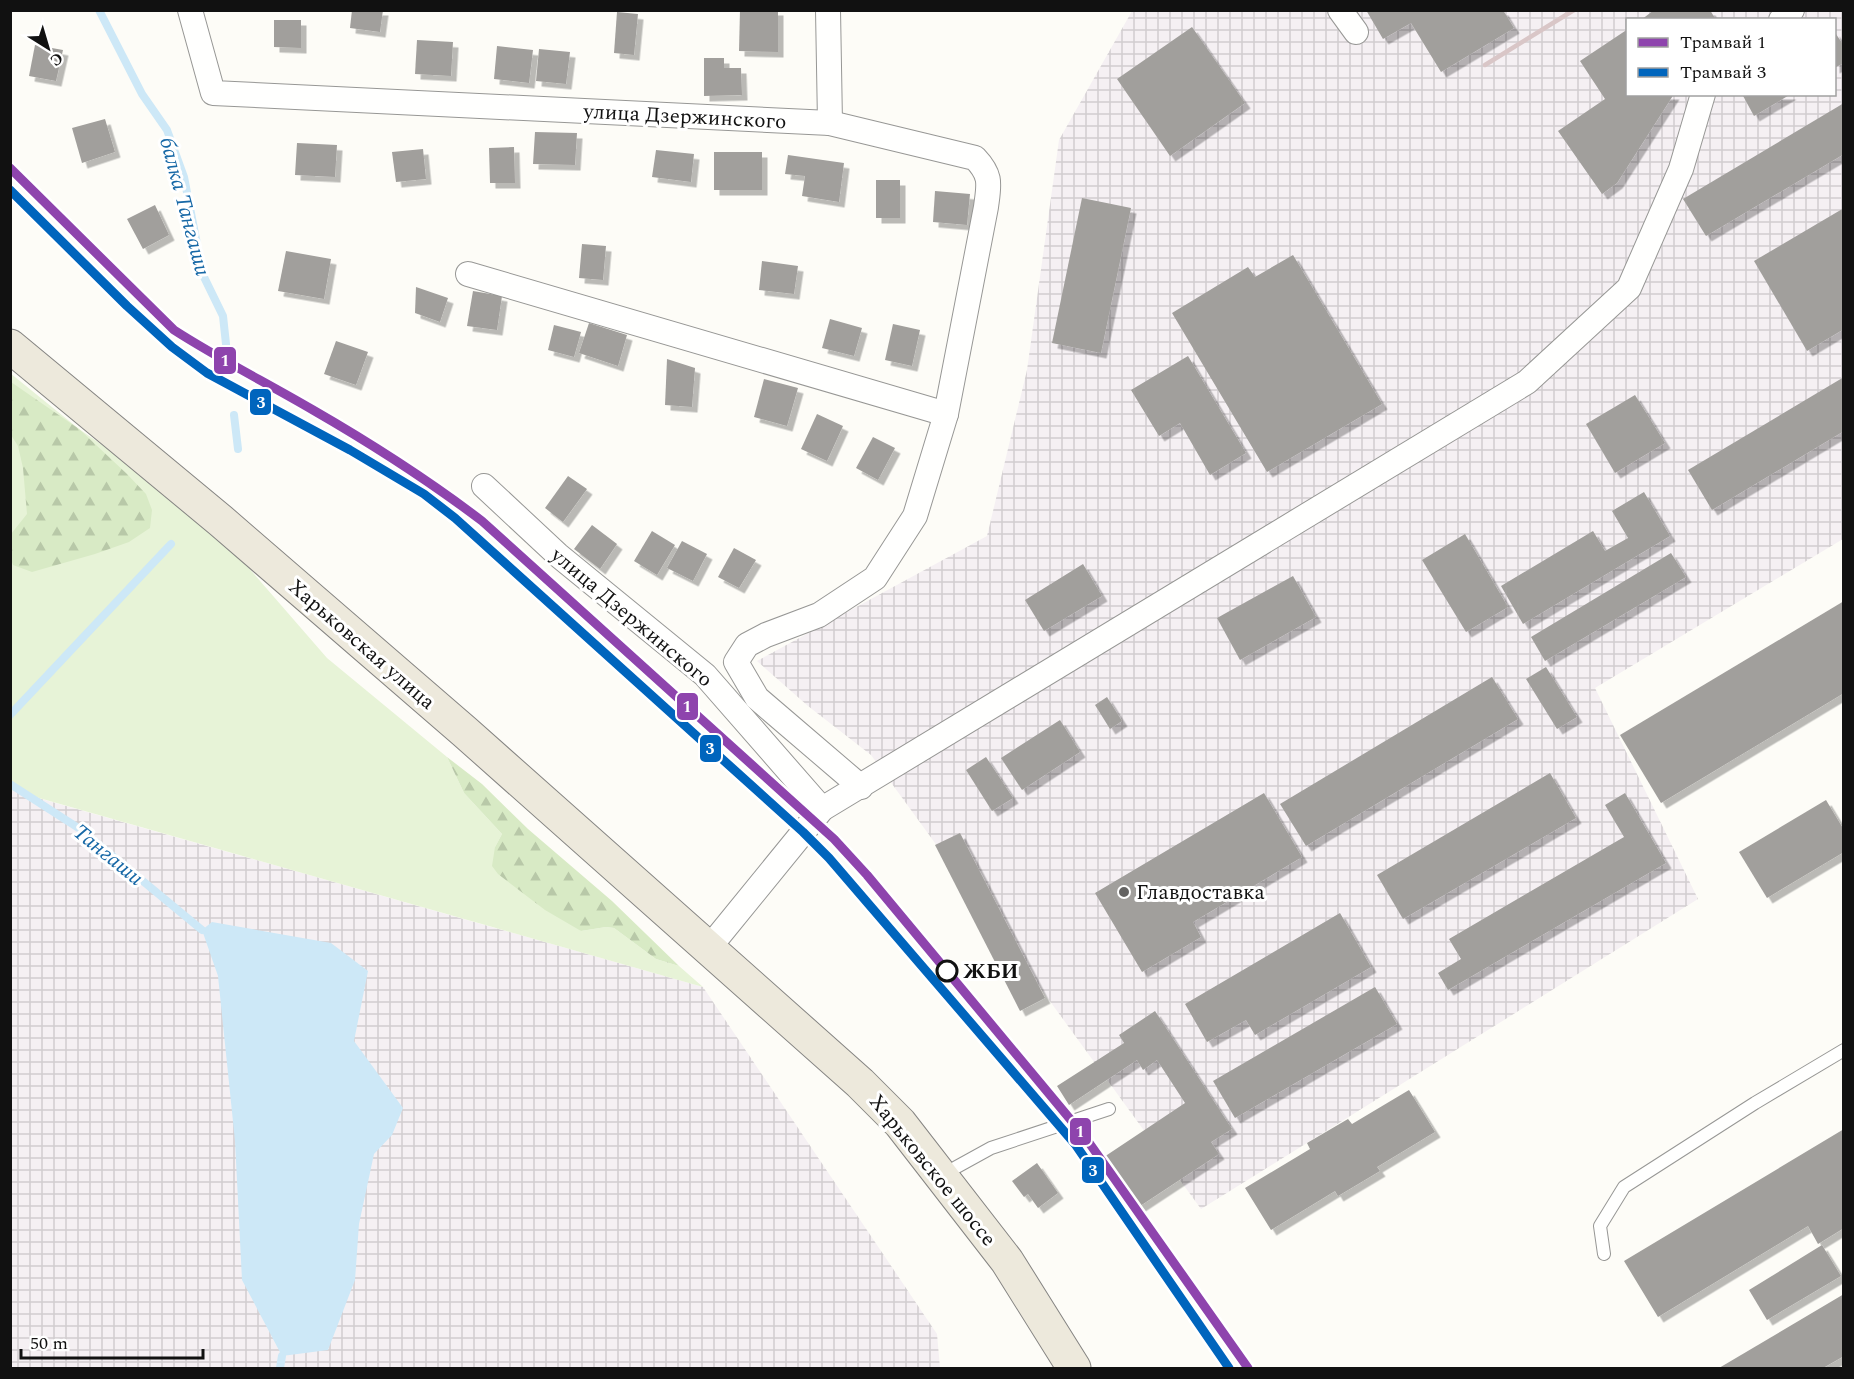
<svg xmlns="http://www.w3.org/2000/svg" width="1854" height="1379" viewBox="0 0 1854 1379" font-family="Spectral,serif">
  <defs>
    <pattern id="industrial-grid" width="8" height="8" patternUnits="userSpaceOnUse" patternTransform="scale(1.5)"><rect width="8" height="8" fill="#f5f0f3"/><path d="M0 4h8M4 0v8" fill="none" stroke="#d1cdcf"/></pattern>
    <pattern id="forest-firs" width="22" height="20" patternUnits="userSpaceOnUse" patternTransform="scale(1.5)"><rect width="22" height="20" fill="#d8eac5"/><path d="M5 1l3.5 6h-7zM16 11l3.5 6h-7z" fill="#b8c8a8"/></pattern>
    <filter id="shadow"><feDropShadow dx="5.5" dy="5.5" stdDeviation="0" flood-color="#0004"/></filter>
  </defs>
  <rect width="100%" height="100%" fill="#fdfcf7"/>
  <g fill="url(#industrial-grid)" fill-rule="evenodd">
    <path d="M1132 11H1843V539L1595 688 1698 899 1201 1209 871 755 808 706 757 661 987 536 1027 370 1059 140ZM1628 20H1834V94H1628Z"/>
    <path d="M10 790 703 987 937 1334 940 1368H11Z"/>
  </g>
  <path fill="#e7f3d7" d="M10 373 79 429 127 462 165 497 202 523 241 559 327 658 447 757 464 793 502 834 495 847 581 931 606 927 614 928 656 959 679 966 703 987 11 790Z"/>
  <g fill="url(#forest-firs)">
    <path d="M11 382 79 429 127 474 146 494 152 510 150 528 129 542 95 554 32 572 13 565 11 559V534L27 514 23 468 18 446 11 435Z"/>
    <path d="M447 757 482 784 528 829 612 901 679 966 656 959 614 928 606 927 581 931 545 910 498 874 492 866 495 847 502 834 464 793Z"/>
  </g>
  <path fill="#cde8f7" d="M212 922 331 943 368 971 354 1041 403 1108 392 1135 374 1154 359 1224 355 1280 328 1350 282 1356 242 1280 235 1141 218 976 202 930Z"/>
  <g fill="none" stroke-linecap="round" stroke-linejoin="round">
    <g stroke="#cde8f7" stroke-width="8">
      <path d="M99 10 142 94 167 130 184 177 203 275 223 316 226 344"/>
      <path d="M234 415 238 449"/>
      <path d="M10 715 171 544"/>
      <path d="M10 784 80 829 202 930"/>
      <path d="M280 1368 282 1356"/>
    </g>
  </g>
  <g fill="#a19f9c" filter="url(#shadow)">
    <path d="M352 10H383L380 32 350 28Z"/>
    <path d="M740 10H778V52L739 51Z"/>
    <path d="M1366 10H1503L1514 28 1441 72 1411 23 1383 39Z"/>
    <path d="M1654 10H1710L1716 20H1641Z"/>
    <path d="M617 12 638 14 634 55 614 53Z"/>
    <path d="M274 20H301V48L274 47Z"/>
    <path d="M1192 27 1245 103 1170 156 1117 79Z"/>
    <path d="M1628 29V94H1674L1617 183 1602 194 1558 131 1605 99 1580 61Z"/>
    <path d="M1834 31 1844 46V63L1834 68Z"/>
    <path d="M417 40 453 42 451 76 415 74Z"/>
    <path d="M35 45 63 50 56 81 29 76Z"/>
    <path d="M497 46 533 50 529 83 494 79Z"/>
    <path d="M539 49 570 52 566 84 536 81Z"/>
    <path d="M704 58H724V68H741L742 95 704 96Z"/>
    <path d="M1742 94H1791L1754 116Z"/>
    <path d="M1844 103V154L1706 236 1683 199Z"/>
    <path d="M105 119 115 152 82 163 72 128Z"/>
    <path d="M535 132 577 133 575 165 533 164Z"/>
    <path d="M297 143 337 145 335 177 295 175Z"/>
    <path d="M514 147 515 183H490L489 148Z"/>
    <path d="M423 149 426 179 396 182 392 152Z"/>
    <path d="M656 150 694 154 691 182 652 177Z"/>
    <rect x="714" y="152" width="48" height="38"/>
    <path d="M788 155 844 163 839 202 802 196 805 176 785 174Z"/>
    <rect x="876" y="180" width="24" height="38"/>
    <path d="M935 191 970 194 967 225 933 222Z"/>
    <path d="M1082 198 1131 208 1101 353 1052 343Z"/>
    <path d="M155 205 169 235 143 249 127 219Z"/>
    <path d="M1844 208V329L1807 351 1754 261Z"/>
    <path d="M582 244 606 246 603 280 579 278Z"/>
    <path d="M286 251 331 259 324 299 278 291Z"/>
    <path d="M1293 255 1382 404 1267 472 1172 313 1248 267 1255 277Z"/>
    <path d="M762 261 798 266 794 294 759 290Z"/>
    <path d="M416 287 448 298 440 322 415 313Z"/>
    <path d="M473 291 502 296 497 330 467 326Z"/>
    <path d="M830 319 862 328 854 356 822 348Z"/>
    <path d="M589 323 627 335 618 366 579 353Z"/>
    <path d="M893 324 920 330 912 366 885 360Z"/>
    <path d="M554 325 581 332 574 357 548 350Z"/>
    <path d="M336 341 368 352 356 385 324 374Z"/>
    <path d="M1188 356 1246 453 1210 475 1180 423 1159 436 1131 390Z"/>
    <path d="M667 359 695 368 692 407 665 405Z"/>
    <path d="M1844 377V431L1712 510 1688 470Z"/>
    <path d="M764 379 798 388 787 426 754 417Z"/>
    <path d="M1635 395 1665 443 1615 473 1586 424Z"/>
    <path d="M817 414 843 426 827 461 801 449Z"/>
    <path d="M873 437 895 448 878 480 856 468Z"/>
    <path d="M568 476 587 489 563 522 545 508Z"/>
    <path d="M1644 492 1670 536 1523 624 1501 586 1593 531 1605 551 1628 538 1612 511Z"/>
    <path d="M592 525 617 544 600 569 574 549Z"/>
    <path d="M652 531 675 545 657 575 634 561Z"/>
    <path d="M1465 534 1508 607 1466 632 1422 560Z"/>
    <path d="M682 541 707 554 693 581 667 568Z"/>
    <path d="M734 548 756 560 739 588 718 577Z"/>
    <path d="M1671 553 1686 577 1545 661 1531 637Z"/>
    <path d="M1083 564 1102 596 1044 631 1025 600Z"/>
    <path d="M1293 576 1316 617 1240 660 1217 618Z"/>
    <path d="M1844 601V693L1661 803 1620 735Z"/>
    <path d="M1546 667 1577 717 1557 729 1526 679Z"/>
    <path d="M1492 677 1518 719 1306 846 1280 804Z"/>
    <path d="M1107 697 1122 721 1110 729 1095 705Z"/>
    <path d="M1060 720 1080 752 1022 790 1001 758Z"/>
    <path d="M986 757 1013 798 992 811 966 770Z"/>
    <path d="M1550 773 1576 818 1403 919 1377 875Z"/>
    <path d="M1264 793 1302 857 1193 922 1201 937 1142 972 1095 893Z"/>
    <path d="M1625 793 1666 863 1448 990 1438 973 1461 959 1449 939 1624 837 1605 805Z"/>
    <path d="M1826 800 1844 830V852L1767 898 1739 852Z"/>
    <path d="M960 833 1045 998 1020 1011 935 845Z"/>
    <path d="M1340 913 1371 967 1255 1035 1246 1020 1207 1042 1185 1004Z"/>
    <path d="M1375 987 1397 1024 1235 1118 1213 1081Z"/>
    <path d="M1155 1011 1232 1129 1211 1142 1219 1154 1137 1208 1104 1157 1185 1103 1157 1060 1143 1070 1137 1060 1069 1105 1057 1086 1124 1043 1119 1035Z"/>
    <path d="M1409 1090 1435 1132 1377 1167 1380 1171 1338 1196 1335 1191 1271 1230 1245 1188 1310 1149 1307 1143 1348 1119 1352 1124Z"/>
    <path d="M1844 1129V1228L1818 1244 1808 1226 1658 1317 1624 1261Z"/>
    <path d="M1037 1163 1058 1193 1038 1208 1028 1194 1024 1197 1012 1181Z"/>
    <path d="M1822 1245 1841 1276 1767 1320 1749 1290Z"/>
    <path d="M1844 1294V1356L1823 1368H1719Z"/>
  </g>
  <g fill="none" stroke-linecap="round" stroke-linejoin="round">
    <g stroke="#979795" stroke-width="14">
      <g id="service">
        <path d="M942 1175 991 1148 1109 1109"/>
        <path d="M1604 1254 1600 1226 1624 1187 1755 1103 1844 1050"/>
      </g>
    </g>
    <g stroke="#979795" stroke-width="26">
      <g id="minor">
        <path d="M190 10 213 93 830 123 975 158C992 176 989 184 986 207L946 414 915 516 875 578 819 615 766 635 747 645 736 662 757 698 861 787"/>
        <path d="M828 10 830 123"/>
        <path d="M1340 10 1356 32"/>
        <path d="M1781 20 1792 10"/>
        <path d="M468 274 946 414"/>
        <path d="M484 486 558 555 705 675 822 809"/>
        <path d="M708 949 822 809 1527 382 1629 288 1681 169 1703 94"/>
      </g>
    </g>
    <g stroke="#858482" stroke-width="35">
      <path id="primary" d="M10 346 221 521 465 732 860 1083 900 1123 1007 1261 1074 1368"/>
    </g>
    <use href="#service" stroke="#fffffe" stroke-width="12"/>
    <use href="#minor" stroke="#fffffe" stroke-width="24"/>
    <use href="#primary" stroke="#ede9dc" stroke-width="33"/>
    <path stroke="#d9c6c7" stroke-width="4.5" d="M1485 65 1574 10"/>
    <g stroke="#fff" stroke-width="14">
      <path id="tram-1" d="M10 168 174 330C219 359 267 383 313 410 372 444 428 480 482 521L834 839 867 875 1085 1137 1248 1368"/>
    </g>
    <g stroke="#fff" stroke-width="14">
      <path id="tram-2" d="M10 190 127 306 172 347 207 373 350 450 424 494 455 518 803 832 829 858 1075 1144 1229 1368"/>
    </g>
    <use href="#tram-1" stroke="#8e44ad" stroke-width="9"/>
    <use href="#tram-2" stroke="#0065bd" stroke-width="9"/>
  </g>
  <circle fill="#646362" stroke="#fff" stroke-width="2" cx="1124" cy="892" r="6"/>
  <circle fill="#fff" stroke="#111" stroke-width="3" cx="947" cy="971" r="10"/>
  <g text-anchor="middle" stroke-width="6" stroke-linejoin="round" paint-order="stroke">
    <g font-size="21" fill="#111" stroke="#fff">
      <text transform="translate(685 116) rotate(3)" y="7">улица Дзержинского</text>
      <text transform="translate(632 617) rotate(40)" y="7">улица Дзержинского</text>
      <text transform="translate(362 644) rotate(41)" y="7">Харьковская улица</text>
      <text transform="translate(933 1170) rotate(51)" y="7">Харьковское шоссе</text>
    </g>
    <g font-size="21" fill="#111" stroke="#fff" text-anchor="start">
      <text x="1136" y="899">Главдоставка</text>
    </g>
    <g font-size="21" font-weight="bold" fill="#111" stroke="#fff" text-anchor="start">
      <text x="963" y="978">ЖБИ</text>
    </g>
    <g font-size="22" font-style="italic" fill="#1768a6" stroke="#fff">
      <text transform="translate(186 206) rotate(75)" y="8">балка Тангаши</text>
      <text transform="translate(109 854) rotate(39)" y="8">Тангаши</text>
    </g>
  </g>
  <g stroke="#fff" stroke-width="2">
    <rect x="213" y="346" width="24" height="29" rx="6" fill="#8e44ad"/>
    <rect x="249" y="388" width="23" height="28" rx="6" fill="#0065bd"/>
    <rect x="676" y="692" width="23" height="29" rx="6" fill="#8e44ad"/>
    <rect x="699" y="734" width="23" height="29" rx="6" fill="#0065bd"/>
    <rect x="1069" y="1117" width="23" height="29" rx="6" fill="#8e44ad"/>
    <rect x="1081" y="1156" width="24" height="28" rx="6" fill="#0065bd"/>
  </g>
  <g font-size="16" text-anchor="middle" font-weight="bold" fill="#fff">
    <text x="225" y="366">1</text>
    <text x="261" y="408">3</text>
    <text x="687" y="712">1</text>
    <text x="710" y="754">3</text>
    <text x="1080" y="1137">1</text>
    <text x="1093" y="1176">3</text>
  </g>
  <rect width="1854" height="1379" fill="none" stroke="#111111" stroke-width="24"/>
  <rect x="1626" y="18" width="210" height="78" fill="#ffffff" stroke="#a0a0a0" stroke-width="1.5"/>
  <rect x="1638" y="38" width="30" height="9" fill="#8e44ad" stroke="#a0a0a0" stroke-width="1.5"/>
  <text x="1680" y="48" font-size="18" fill="#111111">Трамвай 1</text>
  <rect x="1638" y="68" width="30" height="9" fill="#0065bd" stroke="#a0a0a0" stroke-width="1.5"/>
  <text x="1680" y="78" font-size="18" fill="#111111">Трамвай 3</text>
  <g transform="translate(48 48) rotate(143)" stroke="#ffffff" stroke-width="4.5" paint-order="stroke">
  <path d="M0-4.5L10 22L0 15L-10 22Z" fill="#111111"/>
  <text y="-9" font-size="16" font-weight="bold" text-anchor="middle" fill="#111111">С</text>
  </g>
  <path d="M21 1349v9h182v-9" fill="none" stroke="#111111" stroke-width="3"/>
  <text x="30" y="1349" font-size="18" fill="#111111" stroke="#ffffff" stroke-width="4.5" paint-order="stroke">50 m</text>
</svg>
